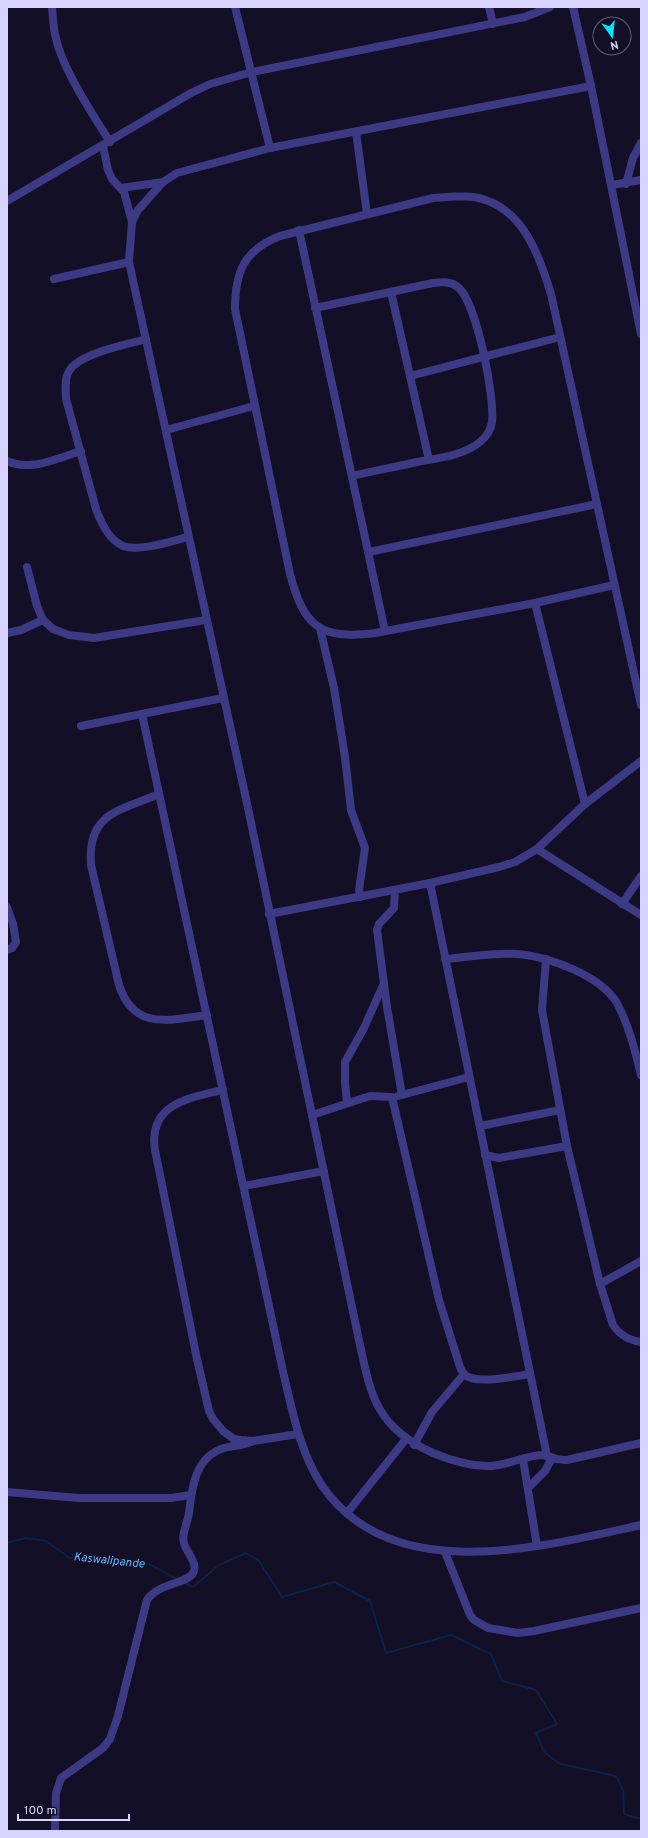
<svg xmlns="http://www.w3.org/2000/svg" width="648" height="1838" viewBox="0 0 648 1838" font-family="Overpass,sans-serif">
  <rect width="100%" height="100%" fill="#130f26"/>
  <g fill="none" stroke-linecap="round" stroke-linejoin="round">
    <g stroke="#0c2248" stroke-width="2">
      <path d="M7 1543 26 1538 46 1541 70 1558 145 1562 177 1579"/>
      <path d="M183 1582 193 1587 219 1565 246 1553 259 1561 282 1597 334 1582 370 1601 386 1653 451 1635 491 1654 502 1681 536 1690 557 1724 536 1733 544 1752 560 1764 616 1776 623 1790 624 1814 641 1819"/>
    </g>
    <g stroke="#3d3a85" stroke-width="8">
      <path d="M52 7C53 17 53 28 56 38 62 68 93 115 110 142"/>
      <path d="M235 7 270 148"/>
      <path d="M489 7 493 24"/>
      <path d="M573 7 591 86 641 334"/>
      <path d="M591 86 270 148 177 173 163 182 138 210 132 222 129 262 248 808 357 1331C370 1390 372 1426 433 1453 450 1460 471 1466 489 1466 507 1466 525 1455 543 1455 552 1456 555 1461 567 1460L641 1443"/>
      <path d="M356 132 367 214"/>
      <path d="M103 146 108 170 112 179 124 192 132 222"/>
      <path d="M626 184 633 158 641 143"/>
      <path d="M612 185 641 180"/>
      <path d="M121 188 163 182"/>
      <path d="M7 201 191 93 210 84 252 72 525 17 550 7"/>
      <path d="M299 230 385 631"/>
      <path d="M54 279 129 262"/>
      <path d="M391 292 429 460"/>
      <path d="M315 308 433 283C443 282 451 281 459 288 477 305 495 397 492 422 491 429 486 437 480 442 463 456 438 458 417 462 395 467 373 471 352 476"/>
      <path d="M146 339C127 345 79 353 69 371 64 379 66 390 66 399L96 509C101 523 109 540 123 546 139 552 172 541 188 537"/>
      <path d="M410 376 560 337"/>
      <path d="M166 430 254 406"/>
      <path d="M7 461C31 472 58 458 81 451"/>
      <path d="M369 552 597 504"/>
      <path d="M27 567 37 606 43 620 53 629 69 635 94 638 206 620"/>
      <path d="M614 585 535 603 375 633C319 640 304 626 290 574L235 309C235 272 244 250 280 236L433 198C448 197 463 195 479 198 524 209 539 256 551 294L641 705"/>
      <path d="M535 603 585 804"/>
      <path d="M320 628 334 688 345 757 351 810 365 848 359 890 361 897"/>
      <path d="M7 633 21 630 43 620"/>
      <path d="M142 714 284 1376C293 1413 300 1452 321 1484 390 1588 541 1547 641 1525"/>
      <path d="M81 726 223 698"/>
      <path d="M159 794C119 811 87 813 91 865L119 985C134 1031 169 1020 207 1015"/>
      <path d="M537 849 641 915"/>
      <path d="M430 883 547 1456"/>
      <path d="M395 890 394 908 379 924 377 930 387 1007 402 1095"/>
      <path d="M622 904 641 876"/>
      <path d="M7 907 13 924 16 942 12 948 7 950"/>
      <path d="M269 914 430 883 499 867 515 862 537 849 585 804 641 761"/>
      <path d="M445 959C469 957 494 952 518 954 549 957 600 975 617 1003 629 1026 635 1050 641 1075"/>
      <path d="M546 959 542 1010 567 1146 600 1284 613 1325C621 1336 629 1340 641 1342"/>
      <path d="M223 1090C188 1098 148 1104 155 1150L197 1359 209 1411 213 1419 223 1431 234 1439 241 1440 253 1441 298 1434"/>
      <path d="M398 1096 469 1077"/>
      <path d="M347 1102 345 1083V1062L364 1028 384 983"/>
      <path d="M312 1115 370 1096 392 1097 439 1300 460 1367C461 1370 463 1373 465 1375 476 1385 516 1376 530 1374"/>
      <path d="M480 1126 560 1110"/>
      <path d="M485 1155 499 1158 567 1146"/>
      <path d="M244 1186 324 1171"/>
      <path d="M600 1284 641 1261"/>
      <path d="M414 1445 432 1412 464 1374"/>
      <path d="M523 1459 537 1546"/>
      <path d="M528 1488 545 1471 552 1458"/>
      <path d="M7 1492 79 1498H171L191 1495"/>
      <path d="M347 1513 406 1439"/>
      <path d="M445 1552 470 1615 474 1620 488 1628 518 1633 534 1631 641 1608"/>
      <path d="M55 1831 56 1793 61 1778 103 1748 110 1739 118 1716 147 1600C158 1583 187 1584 193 1573 199 1564 186 1552 184 1543 181 1534 188 1522 189 1513 192 1487 195 1457 224 1448 234 1445 244 1446 253 1441"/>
    </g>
  </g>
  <g text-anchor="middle" stroke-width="3" stroke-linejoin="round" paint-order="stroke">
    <g font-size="12" font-style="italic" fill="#62b6ff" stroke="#130f26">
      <text transform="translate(109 1560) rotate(6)" y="4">Kaswalipande</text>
    </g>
  </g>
  <rect width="648" height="1838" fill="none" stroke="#d9d4ff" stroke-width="16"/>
  <g transform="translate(612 36) rotate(165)"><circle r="19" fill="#130f26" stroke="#625e7d"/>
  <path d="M0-3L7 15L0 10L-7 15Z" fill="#00e5ff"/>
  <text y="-6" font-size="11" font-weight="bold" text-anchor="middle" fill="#d9d4ff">N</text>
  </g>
  <path d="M18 1814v6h111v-6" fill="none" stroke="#d9d4ff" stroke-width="2"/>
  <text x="24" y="1814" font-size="12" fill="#d9d4ff" stroke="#130f26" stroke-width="3" paint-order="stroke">100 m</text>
</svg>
